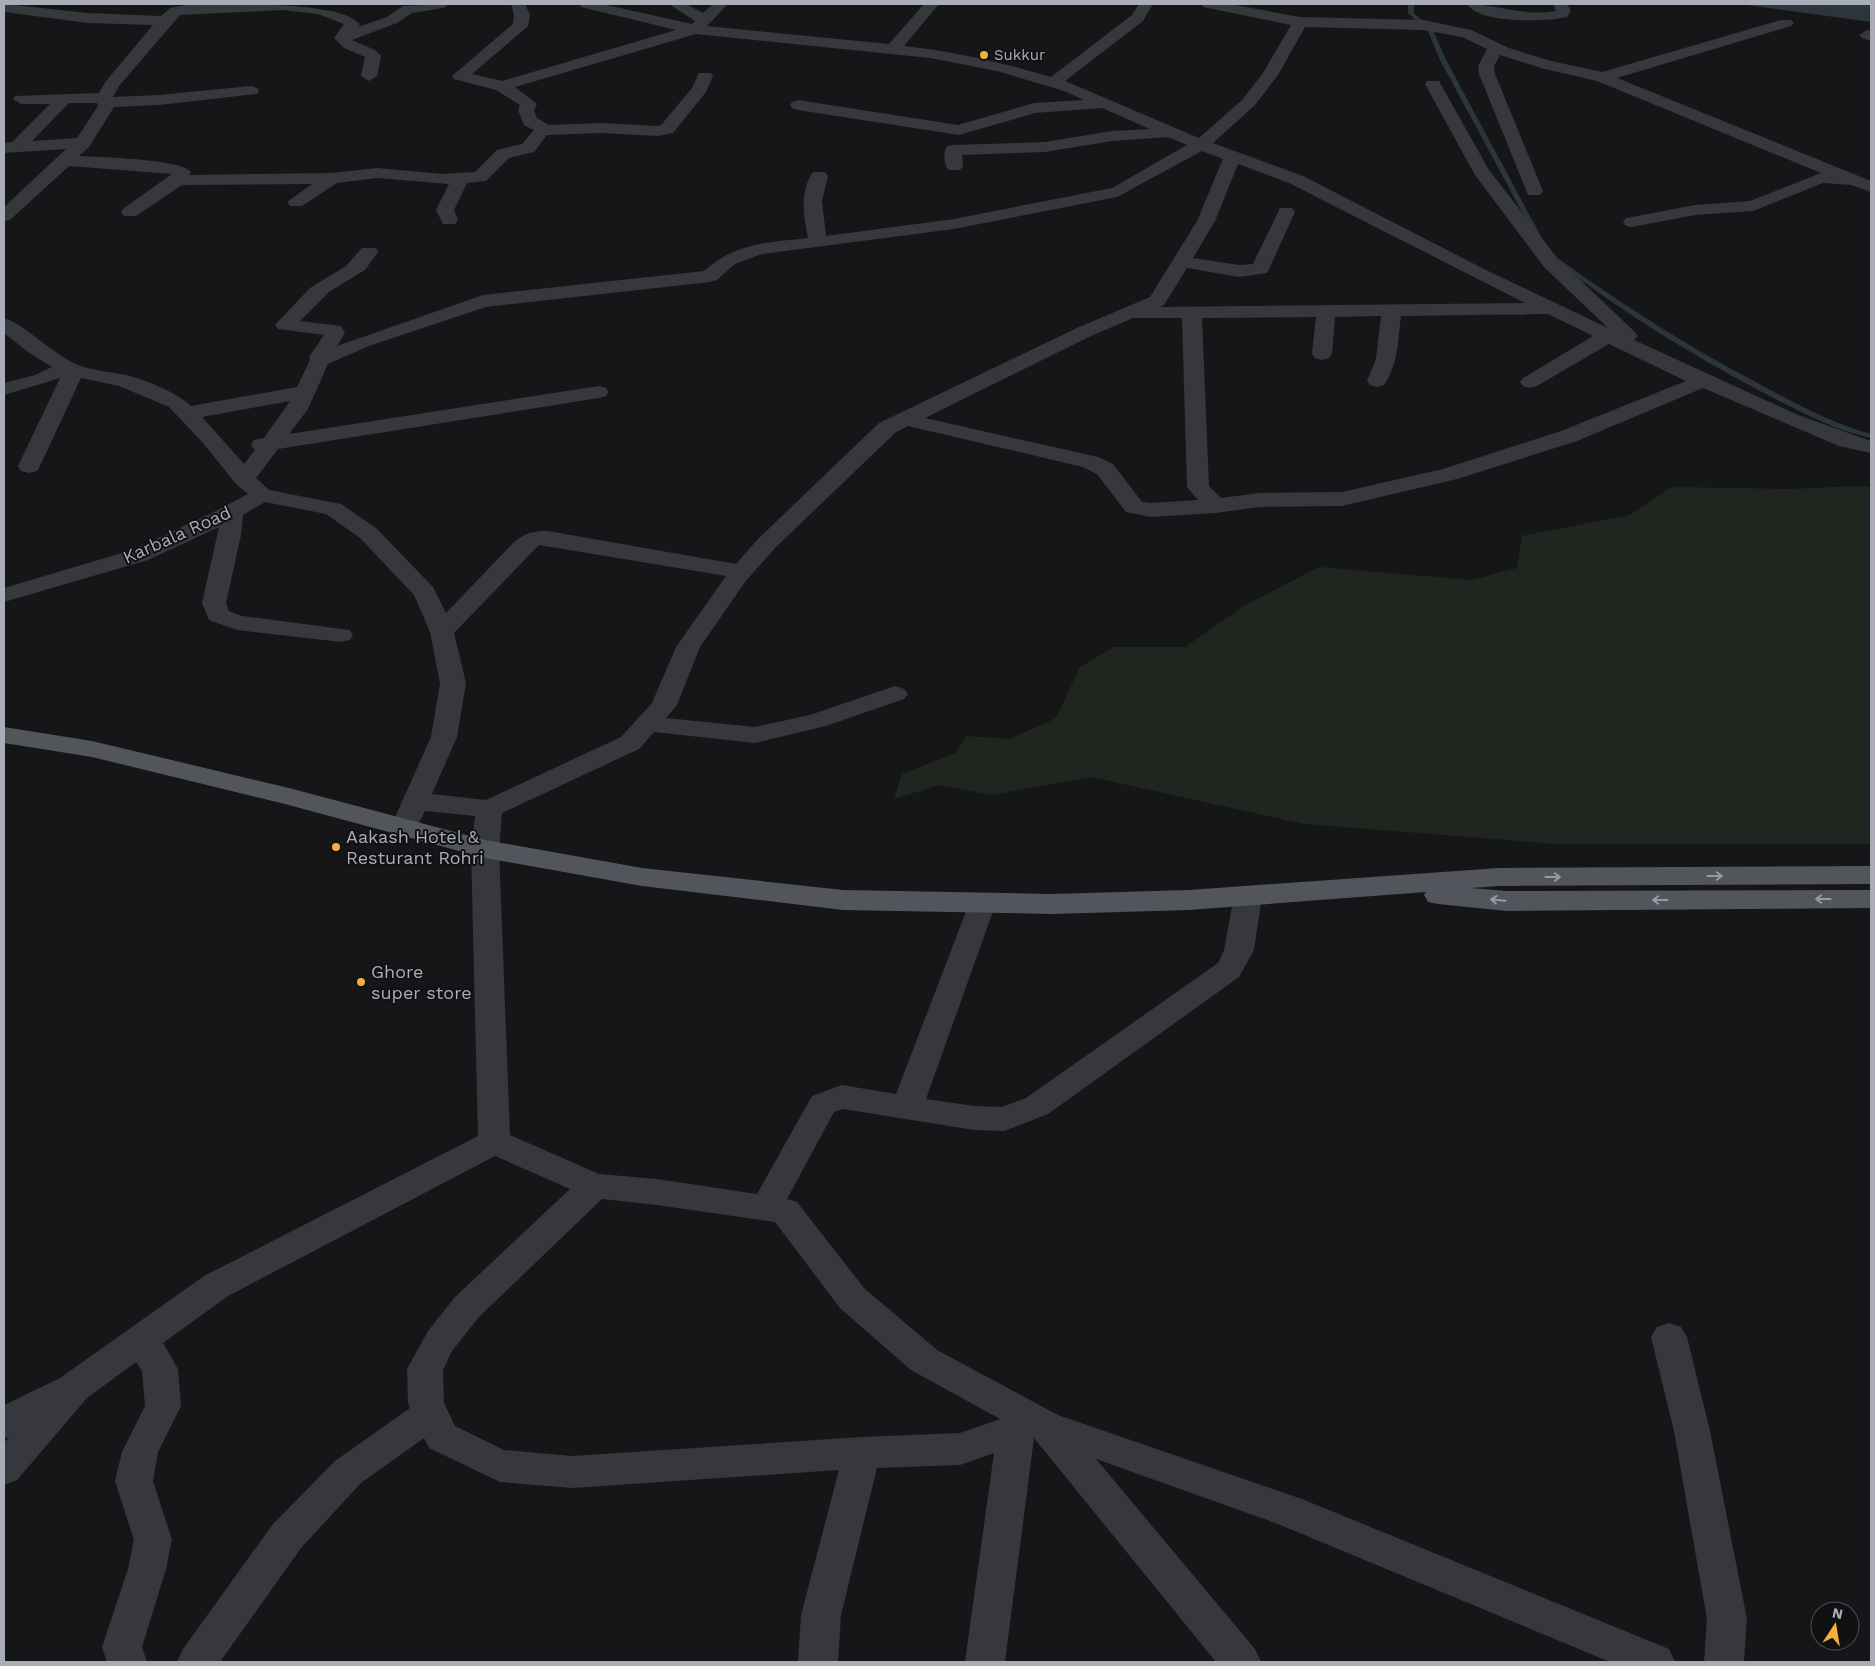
<svg xmlns="http://www.w3.org/2000/svg" width="1875" height="1666" viewBox="0 0 1875 1666" font-family="'Work Sans',sans-serif">
  <rect width="100%" height="100%" fill="#161618"/>
  <path fill="#1e261f" d="M1858 486 1871 487V844H1556L1304 824 1091 777 992 795 939 785 894 799 902 774 955 753 966 736 1010 739 1056 718 1080 667 1114 647H1185L1245 605 1319 567 1471 580 1517 568 1522 536 1630 515 1671 487 1791 489Z"/>
  <path fill="#2c353c" d="M1739 4H1871V22Z"/>
  <g fill="none" stroke-linecap="round" stroke-linejoin="round">
    <g fill="#2c353c" fill-rule="evenodd">
      <path d="M1408 4H1414V13L1433 30 1445 58 1543 240 1542 241 1537 240 1439 58 1428 31 1408 13Z"/>
      <path d="M1555 259H1559C1624 306 1692 349 1763 386 1798 405 1833 424 1871 434V438C1832 430 1795 409 1760 391 1688 353 1620 310 1555 261Z"/>
    </g>
    <g fill="#37383d" fill-rule="evenodd">
      <path d="M4 4 88 13 161 16 170 8 186 5C219 4 344 0 360 25L358 27 387 17 403 6 450 4 443 8 412 13 397 23 352 40 375 50 381 56 377 76 369 81 361 76 365 57 344 48 334 38 344 24 318 14 283 10 180 15 119 86 113 97 159 95 251 86 257 88 259 91 257 94 159 105 114 107 89 147 79 156C98 157 182 159 191 172L189 175 332 173 377 168 443 174 475 172 497 150 522 144 534 130 524 125 518 110 520 105 496 90 454 79 452 76 513 24 514 15 511 4H525L530 15 528 26 472 74 502 81 676 30 581 7 579 4H602L692 24 695 21 669 4H686L703 13 713 4H728L707 26 889 44 924 4H939L904 46C954 51 1003 63 1051 77L1132 15 1139 4H1153L1143 21 1065 81 1199 138 1243 99 1263 73 1291 25 1208 8 1203 7 1201 4H1230L1300 17 1423 20 1471 30 1509 48 1551 61 1602 72 1781 20H1791L1794 23 1791 26 1617 78 1871 181V192L1851 185 1823 183 1753 211 1695 215 1632 227 1626 226 1623 222 1626 218 1632 217 1695 205 1750 201 1821 173 1597 81 1541 68 1500 55 1494 66 1495 74 1543 191 1540 195H1528L1479 74 1478 66 1487 49 1462 37 1423 30 1305 27 1278 75 1255 105 1213 143 1303 176 1486 270 1608 328 1544 267 1475 175 1425 84 1427 81H1439L1489 170 1558 259 1635 332 1638 336 1634 340 1798 415 1871 441V453L1839 446 1703 388 1577 441 1457 479 1342 506 1259 507 1216 513 1150 517 1126 512 1097 474 1083 467 908 426 895 433 774 549 745 582 700 647 677 705 666 718 755 727 810 715 895 686 904 689 908 694 904 699 826 726 755 743 654 732 639 749 502 813 499 849 510 1135 599 1174 657 1179 757 1194 812 1096 842 1085 896 1094 972 896 982 893 992 896 996 903 926 1099 974 1106 1002 1107 1026 1098 1218 963 1224 950 1234 896 1238 889 1248 887 1258 889 1262 896 1254 950 1239 977 1048 1114 1015 1127 1004 1131 974 1130 843 1109 834 1112 787 1199 797 1202 864 1288 937 1350 1058 1415 1302 1499 1669 1649 1675 1662H1610L1278 1524 1096 1459 1255 1649 1261 1662H1216L1034 1438 1005 1662H965L994 1453 960 1465 877 1468 841 1615 838 1662H798L801 1615 839 1470 572 1488 500 1482 429 1448 424 1438 361 1483 301 1548 220 1662H177L183 1649 273 1524 335 1461 410 1408 408 1403 407 1369 428 1331 455 1297 570 1189 495 1156 228 1296 163 1343 178 1369 181 1406 158 1452 153 1481 172 1540 166 1569 142 1647 147 1662H107L102 1647 128 1569 134 1540 115 1481 122 1452 145 1406 142 1371 136 1362 87 1398 17 1480 4 1485V1443L9 1437 4 1438V1405L60 1378 204 1276 478 1136 471 849 475 816 425 811 419 823 409 826 399 823 395 817 431 737 440 683 430 632 414 595 360 538 326 514 265 502 243 515 241 535 226 603 229 611 242 616 350 630 353 635 350 640 341 642 237 630 209 620 202 603 219 527 148 560 4 602V588L132 550 212 513 248 494 236 484 203 443 169 407 119 386 81 378 40 466 37 471 29 473 21 471 18 466 60 378 4 395V383L35 375 52 367 28 352 4 333V318C24 323 56 358 81 366 95 371 111 372 126 375 144 379 178 393 191 406L297 387 310 360 309 357 324 335 278 329 275 325 310 288 346 266 362 248H376L378 252 365 270 329 292 300 321 341 326 345 333 337 346 483 295 704 271C737 242 766 243 808 238 804 217 799 192 813 172H825L828 176 822 201 826 236 954 219 1112 188 1187 145 1168 137 1112 141 1045 152 962 155 963 166 960 170H948C944 164 943 152 947 146L953 145 1045 142 1112 131 1150 129 1102 108 1035 113 959 135 798 110 792 108 790 105 792 102 798 100 958 125 1034 103 1084 100 1064 91 997 71 930 58 696 34 515 87 537 104 534 110 537 118 549 125 601 123 658 126 661 125 692 88 699 73H711L713 76 706 92 673 133 658 136 601 133 547 135 534 152 509 158 486 181 467 183 454 210 458 220 455 224H443L436 210 449 184 377 178 337 183 302 206H290L287 202 312 184 182 185 136 216H124L121 212 124 208 172 174 69 166 10 220 4 221V207L66 149 4 153V143L12 142 50 104H21L13 99 15 96 99 93 106 81 153 25 88 23 4 12ZM69 103H97L98 106 77 138 32 141ZM1202 151 1223 159 1197 221 1150 297 1077 328 879 423 758 539 736 564 548 531C532 531 525 533 513 543L446 613 433 587 376 528 341 504 269 490 256 478 278 449 599 398 606 396 609 392 606 388 599 386 289 434 308 409 328 364 369 346 486 307 710 282 717 280 735 264 762 254 954 229 1117 197ZM1238 164 1291 184 1525 303 1160 307 1164 305 1187 268 1239 277 1267 273 1269 269 1295 212 1292 208H1280L1253 264 1239 265 1193 258 1215 221ZM1548 314 1593 336 1523 378 1520 382 1523 386 1530 388 1537 386 1609 344 1686 381 1561 431 1443 469 1342 492 1259 493 1221 498 1209 486 1202 318 1316 317 1312 354 1315 358 1322 360 1329 358 1332 354 1335 317 1381 316 1376 359 1367 381 1370 385 1377 387 1384 385C1398 365 1398 340 1401 316ZM1133 318H1182L1187 487 1198 500 1150 503 1142 502 1113 464 1098 457 925 418 1091 336ZM290 401 264 438 254 440 251 445 255 450 244 464 202 417ZM539 545 726 576 676 647 652 703 621 737 486 800 432 794 457 737 466 683 454 633ZM602 1199 657 1205 775 1222 840 1308 911 1370 1000 1419 960 1433 862 1437 572 1456 504 1450 455 1426 444 1403 443 1370 452 1351 479 1317Z"/>
      <path d="M1467 4C1497 4 1525 17 1556 11L1553 4H1567L1571 11 1567 17C1547 22 1479 24 1467 4Z"/>
      <path d="M1867 30 1871 31V41L1862 38 1859 35Z"/>
      <path d="M1669 1323 1681 1327 1687 1337 1710 1431 1747 1619 1744 1662H1704L1707 1619 1674 1431 1651 1337 1657 1327Z"/>
    </g>
    <path fill="#53555c" fill-rule="evenodd" d="M4 727 92 741 289 788 485 840 642 868 843 890 1052 894 1189 890 1499 868 1871 866V884L1499 886 1471 888 1507 891 1871 890V908L1507 911 1438 904 1428 902 1424 895 1426 892 1189 910 1052 914 843 910 642 886 485 858 285 804 92 757 4 743Z"/>
  </g>
  <defs><path id="oneway-shaft" d="M-6 0H5M1.5-3L5.5 0L1.5 3" fill="none" stroke-width="1.6" stroke-linecap="round" stroke-linejoin="round" transform="scale(1.25)"/></defs>
  <g stroke="#979ba6">
    <use href="#oneway-shaft" transform="translate(1715 876)"/>
    <use href="#oneway-shaft" transform="translate(1553 877)"/>
    <use href="#oneway-shaft" transform="translate(1823 899) rotate(180)"/>
    <use href="#oneway-shaft" transform="translate(1498 900) rotate(-175)"/>
    <use href="#oneway-shaft" transform="translate(1660 900) rotate(180)"/>
  </g>
  <g fill="#f2b134" stroke="#111113" stroke-width="2">
    <circle cx="984" cy="55" r="5"/>
    <circle cx="336" cy="847" r="5"/>
    <circle cx="361" cy="982" r="5"/>
  </g>
  <g text-anchor="middle" stroke-width="4" stroke-linejoin="round" paint-order="stroke">
    <g font-size="15" fill="#a8adb8" stroke="#111113" text-anchor="start">
      <text x="994" y="60">Sukkur</text>
    </g>
    <g font-size="18" fill="#a8adb8" stroke="#111113">
      <text transform="translate(177 535) rotate(-24)" y="6">Karbala Road</text>
    </g>
    <g font-size="18" fill="#a8adb8" stroke="#111113" text-anchor="start">
      <text x="346" y="843">Aakash Hotel &amp;<tspan x="346" dy="21">Resturant Rohri</tspan></text>
      <text x="371" y="978">Ghore<tspan x="371" dy="21">super store</tspan></text>
    </g>
  </g>
  <rect width="1875" height="1666" fill="none" stroke="#a8adb8" stroke-width="10"/>
  <g transform="translate(1835 1626) rotate(12)"><circle r="24" fill="#111113" stroke="#4d4f55"/>
  <path d="M0-4L9 19L0 12L-9 19Z" fill="#f2b134"/>
  <text y="-8" font-size="14" font-weight="bold" text-anchor="middle" fill="#a8adb8">N</text>
  </g>
</svg>
